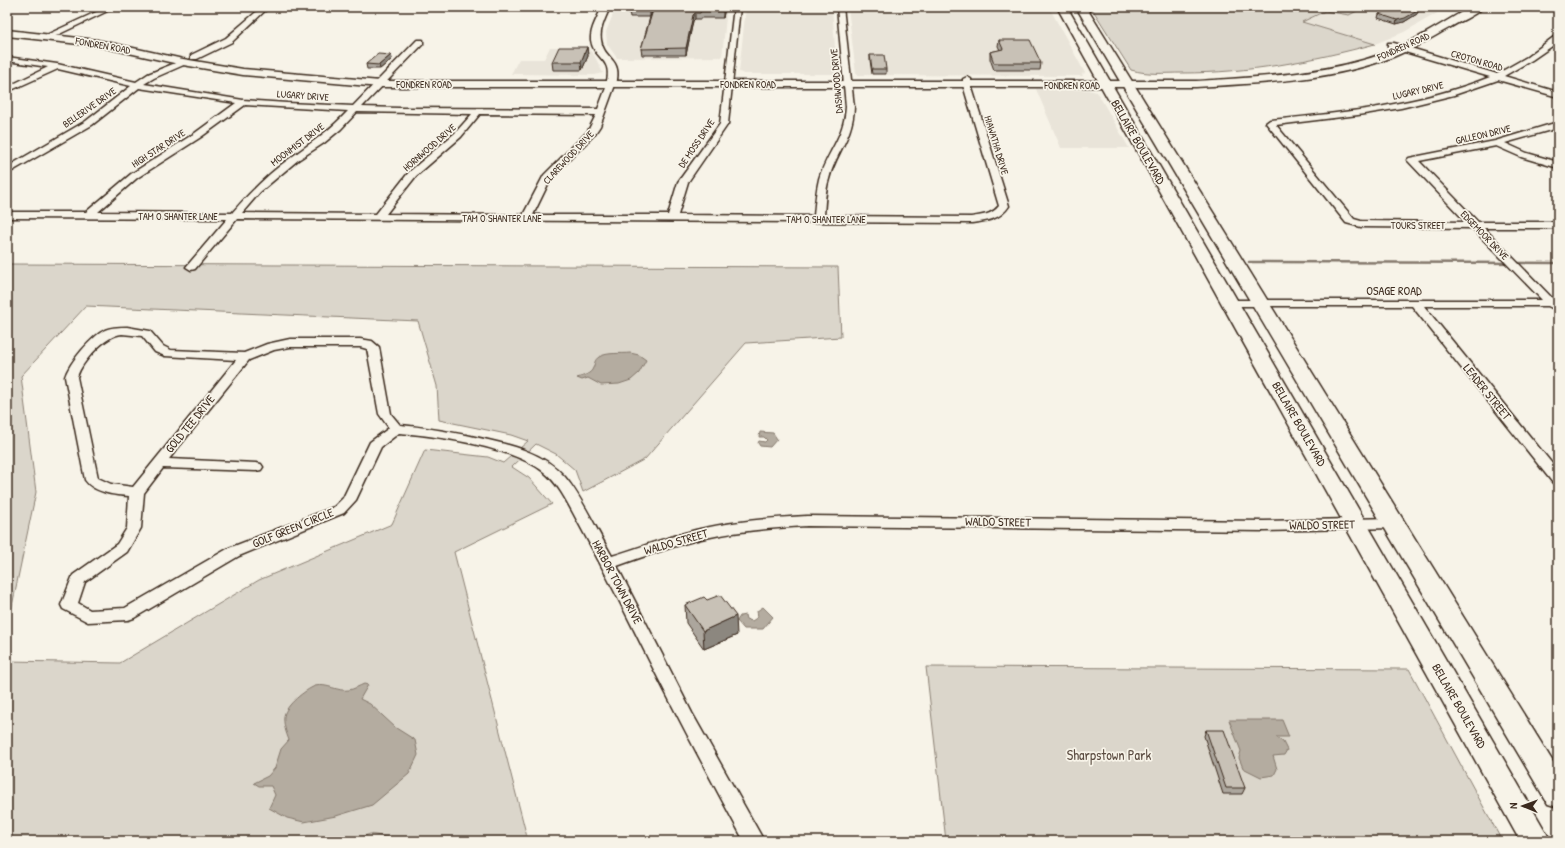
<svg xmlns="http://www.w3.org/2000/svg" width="1565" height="848" viewBox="0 0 1565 848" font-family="'Patrick Hand',sans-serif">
  <rect width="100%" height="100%" fill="#f7f3e8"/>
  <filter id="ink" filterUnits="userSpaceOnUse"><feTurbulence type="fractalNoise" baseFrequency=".025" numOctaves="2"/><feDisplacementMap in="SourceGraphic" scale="8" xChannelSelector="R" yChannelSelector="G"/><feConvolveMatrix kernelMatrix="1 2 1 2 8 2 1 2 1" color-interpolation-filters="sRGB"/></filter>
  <g filter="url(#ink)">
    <g fill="#e9e4d9">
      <path d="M616 7H727L722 57 617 58 607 44 606 32Z"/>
      <path d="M746 7H832L837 74H744L739 72Z"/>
      <path d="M848 7H1049L1085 73 1082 74 1083 76 858 75 856 74Z"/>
      <path d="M1365 7H1448L1404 32 1375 44 1301 22 1325 11 1349 15Z"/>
      <path d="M550 47H587L594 55 603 73 595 75 511 74 519 59H544Z"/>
      <path d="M1036 89 1088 90 1097 92 1129 148H1061Z"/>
    </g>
    <g fill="#dbd6cb" stroke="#8b8074">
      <path d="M1091 7H1365L1349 15 1325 11 1302 22 1375 44C1311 61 1249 73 1182 73 1164 73 1149 75 1131 70Z"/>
      <path d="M7 264 838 267 841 337 746 343 645 459 583 492 575 470 556 454 536 444 512 467 529 478 552 504 454 552 528 841H408L370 834 351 841H7V661L120 663 259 580 392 524 425 450 488 457 503 463 528 441 511 435 439 420 437 386 418 321 86 306 21 376 36 492 7 630Z"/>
      <path d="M926 667 1409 669 1502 841H946Z"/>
    </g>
    <g fill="#b4aca0" stroke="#84786c">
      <path d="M630 353 639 355 646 360 639 373 631 380 619 384 601 385 588 378 582 380 577 378C583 376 591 374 593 368 595 364 594 360 599 357 607 352 621 354 630 353Z"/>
      <path d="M760 432 773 433 777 439 770 447 760 446 758 443 759 441 765 442 767 440 764 437H759Z"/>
      <path d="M763 607 773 617 763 629H744L737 621 740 616 745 615 746 619 752 621 758 617 757 611Z"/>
      <path d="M364 684 368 685 360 699 370 704 396 728 415 740 418 755 409 774 372 805 336 816 304 822 287 818 269 808 275 795 271 786H259L254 783 268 776 275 768 281 749 289 740C286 733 283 723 284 716 286 705 305 690 315 686 327 683 338 692 349 690 354 689 359 686 364 684Z"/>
      <path d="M1229 720H1282L1289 737H1276L1283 742 1287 750 1284 755 1273 756 1277 769 1274 775 1261 777 1243 768 1239 758 1241 751Z"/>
    </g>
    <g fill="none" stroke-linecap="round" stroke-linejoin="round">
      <path stroke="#84786c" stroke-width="2.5" d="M1249 262 1558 263"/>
      <g stroke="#3b2a1e" stroke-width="3">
        <g id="minor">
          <path d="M107 7H116L51 38H48L44 36Z"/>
          <path d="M262 7H269L232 42 197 59H191V55L226 38Z"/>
          <path d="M734 7H740L728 124 688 182 678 215 814 216C815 204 816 191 819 179 827 152 844 138 846 107L837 7H843L854 107C853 138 836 152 829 179 825 191 825 204 824 216L971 217C982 215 992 215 999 206L963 85V79L967 77 971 79V85L1009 206C1000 220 986 221 971 223L237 219 195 269 191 270 186 267 227 219 7 218V212H86L131 174 195 133 236 103 139 88 92 125 7 174V167L86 121 131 86 58 69 7 92V87L48 67 7 61V57L57 64 136 82 148 74 183 60 187 62 186 64 154 78 144 84 243 100 287 103 353 106 417 40H423V44L362 107 399 108 598 109 607 85 608 83H614L615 85 600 126 594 135 551 178 533 215H668L678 182 720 124ZM245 105 348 111C330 130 314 141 293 156 270 172 250 192 232 213L98 212 137 178 201 137ZM357 112 472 114 455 133 409 172 376 214 242 213 260 192 298 160 324 143 341 129ZM480 114 596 115 588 131 544 175 523 215 386 214 416 176 461 137Z"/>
          <path d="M1555 36H1558V42L1532 60 1504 76 1558 92V97L1498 80 1454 95 1401 108 1358 115 1276 125 1354 219 1361 221 1466 222 1409 162 1407 160 1409 158 1495 141 1558 122V128L1505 143 1527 153 1558 162V168L1521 157 1496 146 1419 161 1478 222H1558V228H1484L1554 300H1558V308L1554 309 1548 306H1424L1558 471V485L1553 483 1412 306H1230L1224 303 1230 300H1542L1472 228 1361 227 1346 223 1266 123 1270 120C1344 113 1420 105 1490 77L1388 47V43H1394L1497 74 1527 57Z"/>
          <path d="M127 327 150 331 163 346 171 350 244 353 267 344 290 339H360L372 341 379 347 391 414 400 425C423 427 444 431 466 435 501 443 541 449 565 477 582 497 598 533 612 556 641 547 670 536 700 529 735 521 771 518 807 516L1264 521 1393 518 1398 520 1400 523 1398 526 1393 528 1264 531 807 526C772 528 736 531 701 539 673 546 645 556 617 566L692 713 764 841H744C705 769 667 697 631 624 614 590 597 557 579 524 569 506 560 485 544 472 512 447 439 436 399 433L381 447 356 500 344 513 239 556 134 618 128 620 88 622 63 609 61 605 73 575 117 544 127 528 129 496C115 495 94 493 85 480L65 377C69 363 92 336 105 330 112 327 120 327 127 327ZM122 334 142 336 155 352 165 356 236 360 133 487 111 484 98 478 77 377C82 361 106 335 122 334ZM290 347H360L367 349 379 414 389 428 370 442 343 498 334 507 229 548 125 608 90 610 78 603 85 582 127 552 141 528 144 493 163 468 256 471 261 470 263 467 261 464 256 463 169 459 249 360 274 350Z"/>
        </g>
      </g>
      <g stroke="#3b2a1e" stroke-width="3">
        <path id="tertiary" d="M602 7H610C606 17 599 29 601 40 604 61 623 57 616 85L611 88 606 85C614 57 594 61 591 40 590 29 598 17 602 7Z"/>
      </g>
      <g stroke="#3b2a1e" stroke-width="3">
        <path id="secondary" d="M1471 7H1483C1477 15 1458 22 1449 28 1431 38 1413 49 1393 57 1331 81 1262 83 1196 87H380L243 75 183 65 97 46 7 36V30L97 40 183 59 243 69 380 81H1196C1259 77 1325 75 1385 53 1415 42 1443 22 1471 7Z"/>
      </g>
      <g stroke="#3b2a1e" stroke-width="3">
        <g id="primary">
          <path d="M1057 7H1067L1551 841H1520Z"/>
          <path d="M1076 7H1086L1558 770V807L1548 804Z"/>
        </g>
      </g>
      <use href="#minor" fill="#f7f3e8" fill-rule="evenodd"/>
      <use href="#tertiary" fill="#f7f3e8" fill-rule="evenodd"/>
      <use href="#secondary" fill="#f7f3e8" fill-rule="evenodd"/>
      <use href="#primary" fill="#f7f3e8" fill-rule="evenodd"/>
    </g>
    <g fill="#aca69d" stroke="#3b2a1e">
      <path d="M557 7H578L577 8H557Z"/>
      <path d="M631 7H725L723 18H701V19H695L693 21 686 55H642L641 49 650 17H630L629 11Z"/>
      <path d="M1379 14H1417L1404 22 1396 24 1378 18Z"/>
      <path d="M999 40 1041 63 1040 70H994L990 59V52L1000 50 998 46Z"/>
      <path d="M587 47 588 56 582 70H553L552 62Z"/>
      <path d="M391 55 392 59 380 69H367L366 64Z"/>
      <path d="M870 55 886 69V74H872L870 60Z"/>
      <path d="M707 600 737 635 704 649 686 623 685 605Z"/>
      <path d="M1206 730 1245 788 1242 794H1223L1204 736Z"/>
    </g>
    <g fill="#8c877f" stroke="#3b2a1e">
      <path d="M651 7H654L650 17V11Z"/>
      <path d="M724 7H725L723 18V11Z"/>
      <path d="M1419 10 1417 14 1404 22 1396 24 1397 20Z"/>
      <path d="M695 13V19L693 21 686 55V48L693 15Z"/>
      <path d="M587 47 588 56 582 70 581 62Z"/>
      <path d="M391 55 392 59 380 69 379 65Z"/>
      <path d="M736 616 737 635 704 649 703 631Z"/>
    </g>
    <g fill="#c8c1b6" stroke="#3b2a1e">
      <path d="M631 7H651L650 11H629Z"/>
      <path d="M654 7H724L723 11H701L700 13H695L693 15 686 48 641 49Z"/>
      <path d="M1392 7H1406L1419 10 1405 18 1397 20 1379 14Z"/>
      <path d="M999 40H1030L1041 63H994L990 52 1003 49Z"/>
      <path d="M559 47H587L581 62H552Z"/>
      <path d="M378 54 391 55 379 65 366 64Z"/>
      <path d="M870 55H884L886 69H872Z"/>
      <path d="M720 595 736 616 703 631 685 605 704 597 707 600Z"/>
      <path d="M1206 730H1224L1245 788H1226Z"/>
    </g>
  </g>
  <g text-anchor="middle" stroke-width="3.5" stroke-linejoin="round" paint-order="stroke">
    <g font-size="10" fill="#3b2a1e" stroke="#f7f3e8">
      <text transform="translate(103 45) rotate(10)" y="4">FONDREN ROAD</text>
      <text transform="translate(1403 46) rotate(-24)" y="4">FONDREN ROAD</text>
      <text transform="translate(1477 60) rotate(16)" y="4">CROTON ROAD</text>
      <text transform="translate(836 81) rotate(-95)" y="4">DASHWOOD DRIVE</text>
      <text x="424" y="88">FONDREN ROAD</text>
      <text x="748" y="88">FONDREN ROAD</text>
      <text x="1072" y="89">FONDREN ROAD</text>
      <text transform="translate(1418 90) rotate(-13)" y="4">LUGARY DRIVE</text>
      <text transform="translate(303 95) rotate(4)" y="4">LUGARY DRIVE</text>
      <text transform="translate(89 107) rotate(-35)" y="4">BELLERIVE DRIVE</text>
      <text transform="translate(1483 134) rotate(-13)" y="4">GALLEON DRIVE</text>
      <text transform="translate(696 143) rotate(-56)" y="4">DE MOSS DRIVE</text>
      <text transform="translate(297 144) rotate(-37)" y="4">MOONMIST DRIVE</text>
      <text transform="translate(997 145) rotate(73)" y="4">HIAWATHA DRIVE</text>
      <text transform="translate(429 147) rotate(-41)" y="4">HORNWOOD DRIVE</text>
      <text transform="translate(158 148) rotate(-33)" y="4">HIGH STAR DRIVE</text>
      <text transform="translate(568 157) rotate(-47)" y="4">CLAREWOOD DRIVE</text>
      <text x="178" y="220">TAM O SHANTER LANE</text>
      <text x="502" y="222">TAM O SHANTER LANE</text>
      <text x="826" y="223">TAM O SHANTER LANE</text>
      <text x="1418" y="229">TOURS STREET</text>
      <text transform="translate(1485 235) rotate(46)" y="4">EDGEMOOR DRIVE</text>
    </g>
    <g font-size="12" fill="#3b2a1e" stroke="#f7f3e8">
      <text transform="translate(1138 142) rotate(60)" y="4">BELLAIRE BOULEVARD</text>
      <text x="1394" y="295">OSAGE ROAD</text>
      <text transform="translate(1487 392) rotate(51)" y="4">LEADER STREET</text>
      <text transform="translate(190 424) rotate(-51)" y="4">GOLD TEE DRIVE</text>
      <text transform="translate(1299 424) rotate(60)" y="4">BELLAIRE BOULEVARD</text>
      <text transform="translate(998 522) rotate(1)" y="4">WALDO STREET</text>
      <text transform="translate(1322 525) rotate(-1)" y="4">WALDO STREET</text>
      <text transform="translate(293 528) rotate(-22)" y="4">GOLF GREEN CIRCLE</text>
      <text transform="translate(676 542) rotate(-16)" y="4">WALDO STREET</text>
      <text transform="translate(617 582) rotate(62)" y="4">HARBOR TOWN DRIVE</text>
      <text transform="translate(1459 706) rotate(60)" y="4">BELLAIRE BOULEVARD</text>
    </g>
    <g font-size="14" fill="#5b4c41" stroke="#f7f3e8">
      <text x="1109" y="760">Sharpstown Park</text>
    </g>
  </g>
  <rect width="1565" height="848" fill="none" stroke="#f7f3e8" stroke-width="24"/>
  <rect x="12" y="12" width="1541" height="824" fill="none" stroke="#3b2a1e" stroke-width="1.5" filter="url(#ink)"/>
  <g transform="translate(1523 806) rotate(271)" stroke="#f7f3e8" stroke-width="3" paint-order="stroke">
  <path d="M0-3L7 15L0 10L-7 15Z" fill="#3b2a1e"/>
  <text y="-6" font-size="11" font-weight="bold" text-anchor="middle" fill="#3b2a1e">N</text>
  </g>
</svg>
